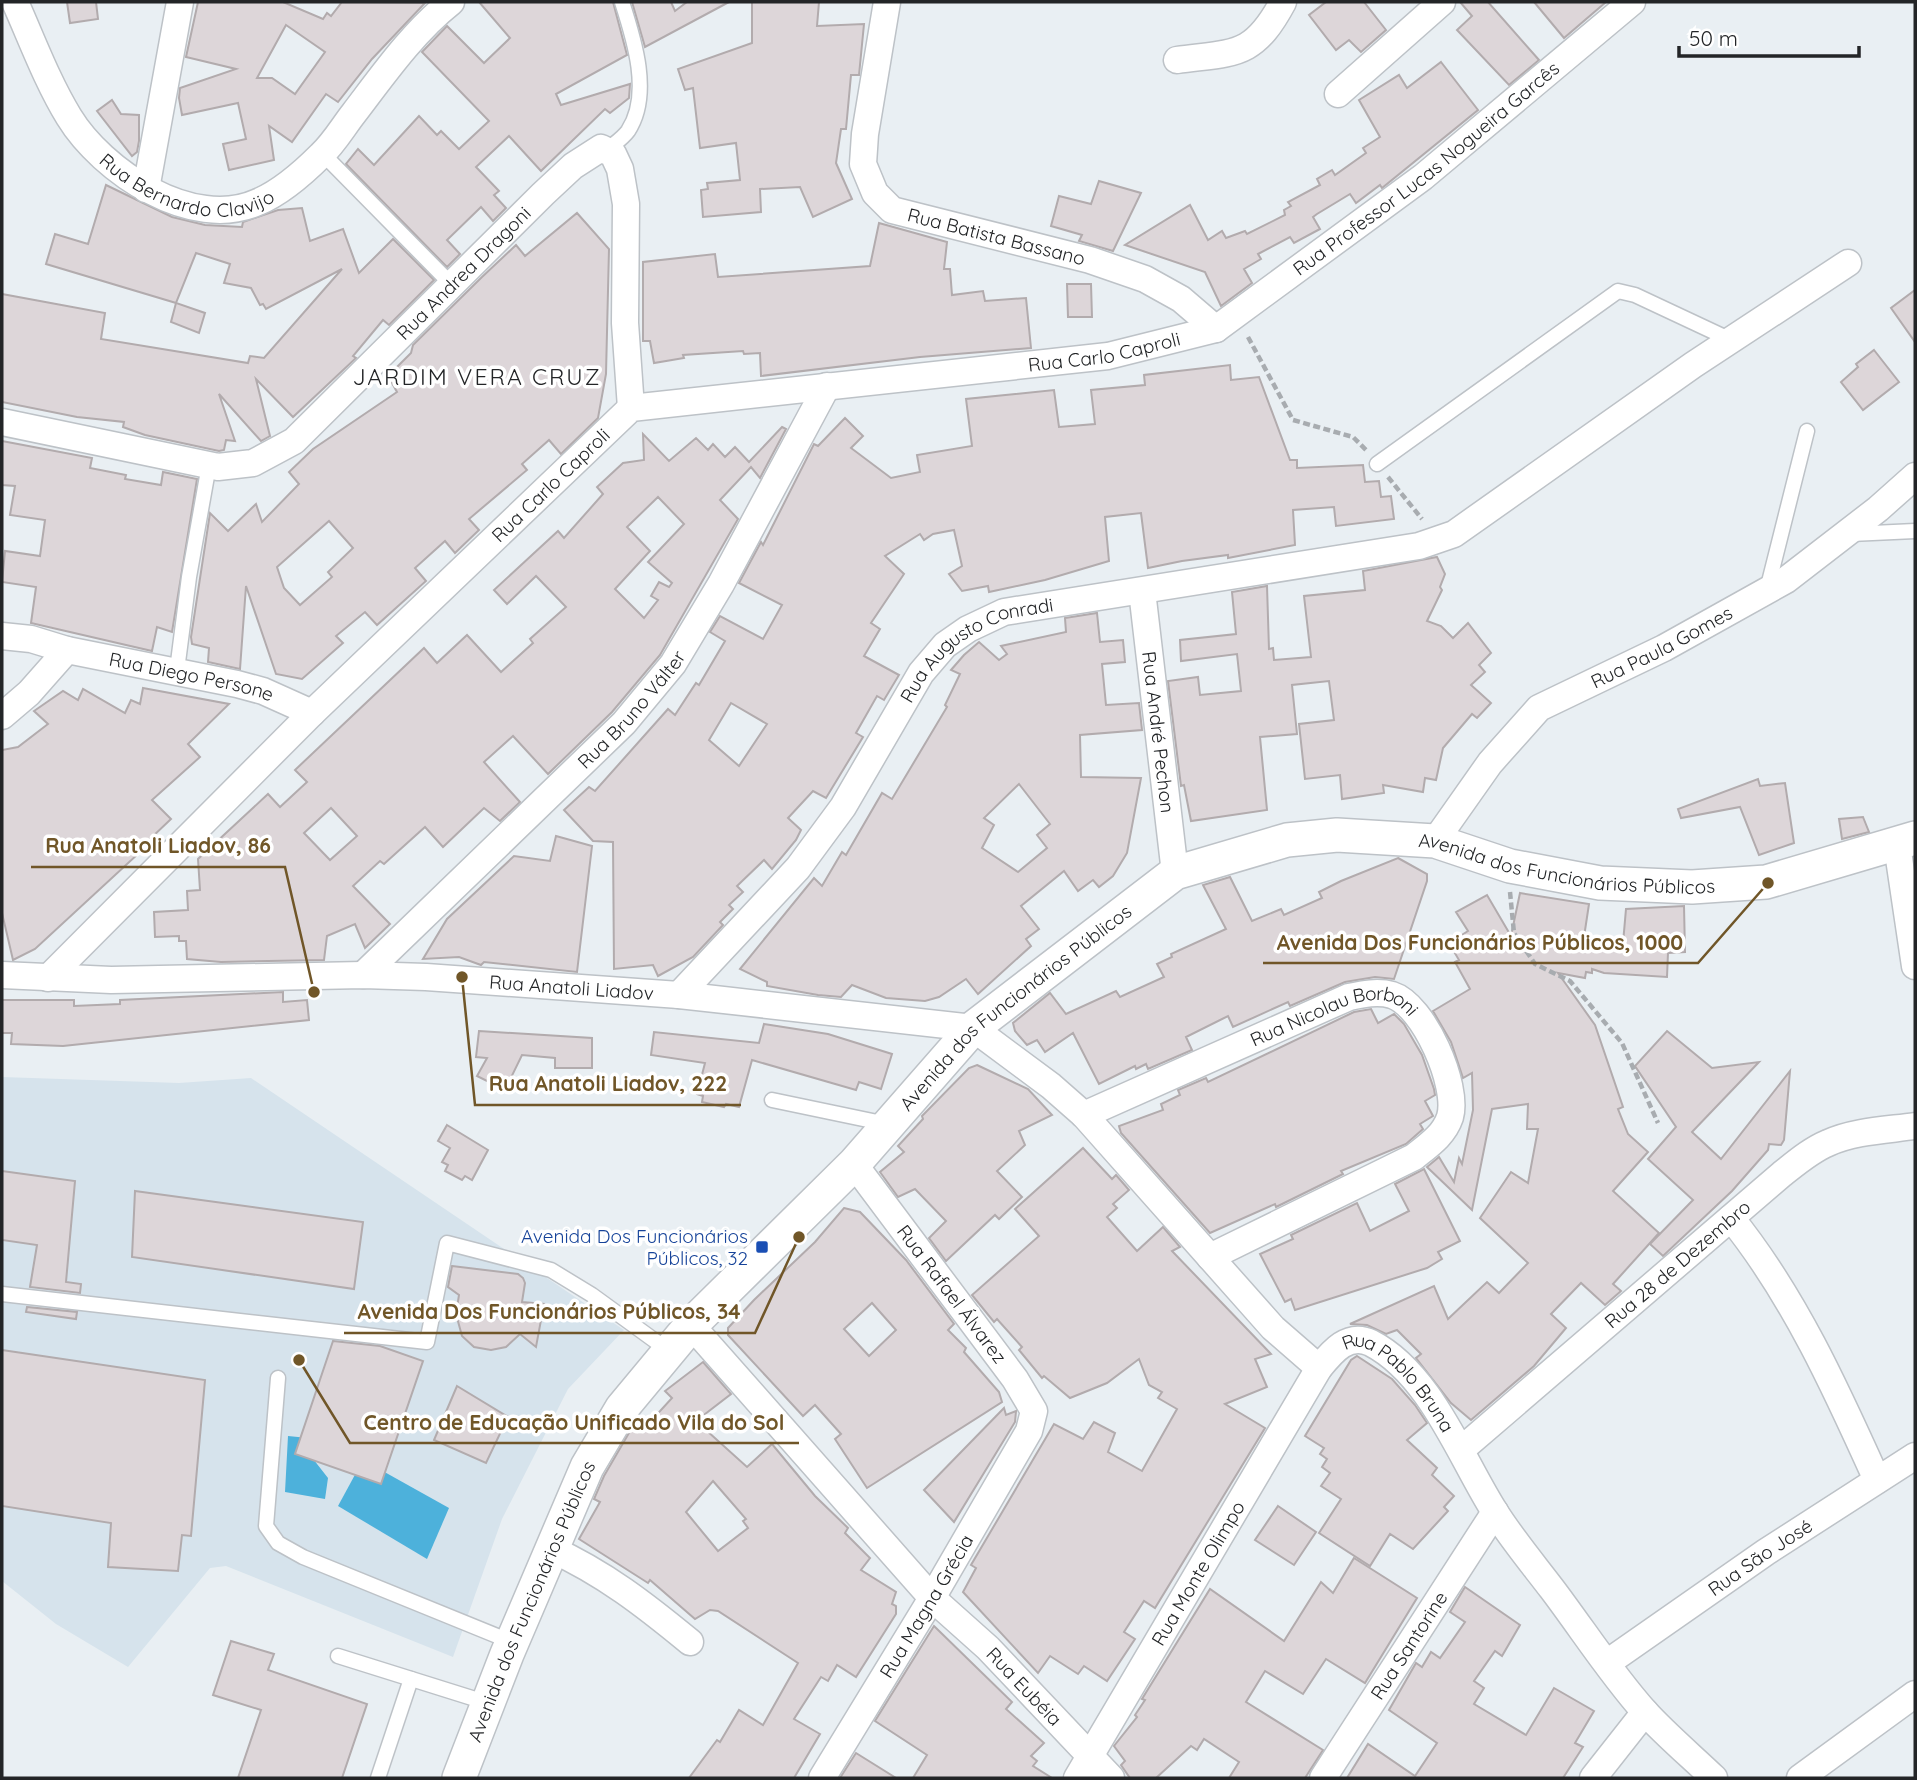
<svg xmlns="http://www.w3.org/2000/svg" width="1917" height="1780" viewBox="0 0 1917 1780" font-family="Quicksand,sans-serif">
  <rect width="100%" height="100%" fill="#e9eff3"/>
  <path fill="#d6e3ec" d="M2 1077 179 1083 251 1078 624 1330 568 1389 502 1519 453 1657 226 1566 210 1568 128 1667 56 1624 2 1581Z"/>
  <g fill="#4db1db">
    <path d="M288 1436 308 1438 310 1455 328 1478 325 1499 285 1492Z"/>
    <path d="M363 1460 449 1508 427 1559 338 1506Z"/>
  </g>
  <g fill="#ddd6d9" stroke="#b2abad" stroke-width="2" fill-rule="evenodd">
    <path d="M67 2H96L98 19 70 23Z"/>
    <path d="M198 2H283L323 19 327 13 331 16 342 2 425 3 372 59 338 102 326 94 292 142 269 126 274 160 229 170 223 144 246 139 238 103 182 115 179 98 180 88 236 69 186 57ZM286 25 325 52 295 94 272 78H257Z"/>
    <path d="M479 2H613L627 55 556 94 561 105 630 84 629 98 610 113 605 109 541 171 509 136 476 167 499 191 494 195 506 208 493 221 481 207 447 240 460 254 447 267 346 164 358 149 374 165 419 116 437 135 441 131 459 149 489 121 422 52 447 26 484 63 510 38Z"/>
    <path d="M632 2H671L675 11 687 2H729L645 47Z"/>
    <path d="M752 2H819L817 26 864 24 859 75H851L846 129H841L836 163 852 199 813 217 800 187 760 189 761 212 703 217 701 190 708 189 707 183 740 180 736 143 700 148 693 88 685 90 678 69 752 43Z"/>
    <path d="M1326 2H1364L1386 30 1361 52 1349 40 1336 50 1309 15Z"/>
    <path d="M1460 2H1488L1539 60 1509 85 1457 30 1472 16Z"/>
    <path d="M1534 2H1606L1564 38Z"/>
    <path d="M1441 62 1478 110 1382 188 1380 185 1356 203 1350 194 1317 214 1313 217 1320 229 1294 243 1290 237 1258 254 1261 259 1244 269 1252 283 1221 306 1205 272 1125 245 1190 205 1208 240 1222 231 1226 238 1245 231 1247 234 1285 215 1284 210 1291 206 1288 202 1320 185 1317 179 1332 170 1335 175 1366 153 1363 148 1380 137 1359 100 1399 75 1407 88Z"/>
    <path d="M112 100 121 114 139 115V141L137 152 132 156 97 111Z"/>
    <path d="M1099 181 1141 193 1113 251 1079 241 1082 235 1051 226 1059 196 1091 204Z"/>
    <path d="M106 185 172 217 205 225 242 227 243 222 278 210 302 208 310 241 343 229 359 273 393 239 434 280 389 325 383 320 353 356 356 358 293 417 256 379 270 436 261 441 219 394 235 441 226 440 224 450 219 451 145 435 123 427 124 422 77 417 2 402V294L105 313 101 339 248 363 250 356 264 358 342 269 266 309 263 304 260 305 251 288 224 283 230 264 196 253 176 303 205 313 199 333 171 322 176 303 46 264 55 234 88 244Z"/>
    <path d="M577 213 609 249 606 374 598 418 561 454 549 440 522 464 527 470 469 519 479 530 455 553 445 541 415 568 426 581 377 625 365 612 336 636 343 643 302 679 276 674 246 586 240 669 208 662 209 648 192 644 191 637 210 513 228 531 256 504 262 522 299 484 289 472 313 449 397 392 388 376 411 353 413 345 482 277 516 245 525 256ZM329 521 353 548 328 572 332 577 300 605 284 588 277 567Z"/>
    <path d="M879 223 947 242 944 269H950L952 295 983 291 985 301 1026 298 1031 348 920 357 761 376 760 353 744 354 743 351 683 355 684 358 654 363 650 341H643V262L715 254 718 277 870 266Z"/>
    <path d="M1067 284H1091L1092 317H1068Z"/>
    <path d="M1915 290V342L1891 308Z"/>
    <path d="M1874 350 1899 382 1863 410 1841 382 1858 367 1856 364Z"/>
    <path d="M1230 365 1231 380 1259 377 1290 460H1297V468L1363 465 1365 482 1379 481 1381 497 1391 496 1394 519 1336 526 1334 507 1293 510 1295 545 1228 558V555L1182 561 1148 568 1141 513 1105 517 1109 561 1045 580 989 592 988 586 962 591 949 574 962 566 954 530 933 534 924 540 920 534 885 556 904 574 871 623 880 629 864 656 899 675 884 700 877 696 856 733 863 737 826 798 813 791 788 818 801 830 796 840 772 869 764 860 737 886 743 892 729 905 733 909 720 922 723 925 693 957 658 976 653 965 614 969 613 842 593 841 564 810 589 787 595 791 668 709 675 715 696 683 699 685 725 641 710 632 720 616 763 639 782 605 739 583 761 542 763 545 814 444 818 446 845 418 863 436 851 448 891 478 920 472 917 455 972 446 966 399 1054 390 1059 427 1095 424 1091 390 1145 385 1144 375ZM731 703 767 724 739 766 709 740Z"/>
    <path d="M782 427 786 429 760 478 751 467 720 500 738 519 660 655 612 712 548 774 513 736 484 762 520 802 500 821 484 808 443 847 425 827 384 864 380 861 353 886 390 924 365 948 355 924 327 936 324 960 221 962 187 959 186 941H179V936L155 937 154 912 188 910 187 891 200 890 198 859 268 794 280 807 307 782 295 770 424 648 437 663 467 635 501 672 533 643 530 639 566 607 536 576 507 604 494 590 558 531 564 538 603 494 597 487 623 463 644 460 643 434 669 461 696 438 708 450 713 444 725 457 735 447 749 462ZM658 497 684 524 648 562 672 583 669 587 659 582 651 596 658 600 644 618 615 589 650 551 627 527ZM331 808 357 836 330 860 304 833Z"/>
    <path d="M2 441 92 458 90 468 126 475 125 479 161 485 163 472 197 479 172 632 157 627 152 651 31 623 36 587 2 582 5 551 40 556 45 520 10 515 15 486 2 485Z"/>
    <path d="M1437 557 1445 574 1440 587 1442 590 1427 621 1441 626 1453 638 1468 623 1491 653 1479 665 1485 672 1471 685 1491 703 1477 718 1472 714 1443 748 1436 780 1425 778 1423 792 1383 785 1384 793 1342 799 1340 775 1305 779 1299 724 1334 720 1329 681 1292 685 1297 734 1260 737 1267 810 1191 821 1184 785 1181 786 1168 681 1198 677 1200 695 1241 691 1237 654 1181 661 1180 640 1236 634 1232 592 1267 586 1269 649 1273 648 1274 660 1311 657 1304 596 1365 590 1363 571Z"/>
    <path d="M1097 613 1100 642 1123 640 1125 662 1102 664 1106 705 1139 703 1142 730 1080 735 1081 777 1141 778 1127 853 1113 876 1099 887 1093 880 1078 891 1064 871 1021 906 1039 929 1026 939 1031 946 978 994 966 979 939 997 925 1001 886 998 852 985 841 997 818 995 767 986V982L740 969 814 878 822 886 842 852 846 855 882 793 892 799 947 707 945 705 960 674 951 670 964 655 979 642 999 660 1007 654 1001 646 1066 632 1065 618ZM1019 784 1050 824 1037 835 1047 848 1018 872 982 848 994 825 984 818Z"/>
    <path d="M143 688 229 704 188 744 200 757 152 800 171 819 150 839 152 841 35 949 13 960 2 913V750L18 747 48 724 34 711 63 691 78 700 83 689 125 713 131 700 140 704Z"/>
    <path d="M1758 779 1760 786 1785 783 1794 843 1759 855 1740 807 1681 818 1678 809Z"/>
    <path d="M1863 817 1869 832 1842 839 1839 819Z"/>
    <path d="M556 836 592 846 577 972 484 962 481 965 459 957 423 959 447 919 514 856 550 861Z"/>
    <path d="M1398 858 1427 874V881L1394 979 1375 977 1345 982 1290 1006 1288 1002 1233 1027 1228 1016 1186 1037 1192 1050 1148 1069 1146 1064 1136 1069 1135 1066 1099 1084 1073 1033 1045 1052 1037 1040 1027 1045 1015 1031 1013 1023 1050 993 1066 1014 1116 991 1120 997 1164 977 1157 964 1172 957 1171 954 1226 929 1203 885 1230 877 1252 921 1281 909 1284 915 1322 898 1319 892 1341 881Z"/>
    <path d="M1520 893 1589 904 1584 937 1623 943 1626 909 1684 906 1685 952 1668 953 1667 977 1604 973 1592 969V973L1586 972 1585 978 1558 973 1595 1025 1623 1107 1618 1109 1628 1134 1648 1152 1613 1191 1659 1233 1613 1284 1621 1291 1605 1305 1581 1283 1551 1314 1566 1328 1534 1366 1471 1420 1451 1403 1416 1358 1421 1354 1397 1330 1386 1334 1367 1325 1350 1324 1434 1286 1448 1319 1487 1282 1499 1293 1528 1263 1480 1218 1511 1172 1528 1183 1538 1129H1527L1528 1104 1492 1109 1472 1210 1427 1167 1439 1157 1454 1182 1459 1158 1462 1164 1473 1110 1472 1073 1463 1078 1451 1042 1433 1011 1470 989 1455 962 1459 960 1449 943 1468 931 1456 912 1487 895 1511 936Z"/>
    <path d="M283 992V1002L307 1000 309 1020 63 1046 11 1044 12 1033H2V1000H74V1006L120 1004V1000Z"/>
    <path d="M1371 1009 1378 1023 1394 1014 1404 1024 1422 1055 1434 1089 1435 1095 1425 1101 1433 1116 1420 1124 1423 1129 1406 1144 1341 1171 1343 1174 1276 1207 1275 1204 1210 1233 1121 1133 1119 1126 1163 1110 1161 1104 1180 1095 1178 1090 1206 1078 1208 1082 1354 1012Z"/>
    <path d="M764 1024 828 1034 892 1054 881 1089 859 1082 856 1090 752 1060 739 1107 726 1104 724 1107 702 1102 703 1096 697 1094 705 1063 651 1055 654 1032 759 1043Z"/>
    <path d="M479 1031 592 1038V1068H555V1058L522 1055 505 1090 477 1076 487 1058 476 1057Z"/>
    <path d="M1667 1031 1712 1068 1759 1062 1692 1132 1721 1159 1790 1071 1784 1140 1781 1145 1769 1144 1768 1150 1732 1191 1663 1256 1650 1244 1693 1200 1648 1159 1676 1127 1635 1066Z"/>
    <path d="M977 1065 1028 1089 1052 1115 1019 1131 1025 1145 997 1171 1022 1197 999 1219 995 1215 946 1261 929 1238 946 1221 915 1189 898 1197 880 1172 904 1152 898 1146 923 1119 922 1116 969 1068Z"/>
    <path d="M447 1125 488 1150 472 1180 465 1176 462 1180 445 1171 448 1165 442 1162 450 1148 438 1141Z"/>
    <path d="M1083 1148 1112 1179 1116 1175 1129 1190 1113 1204 1117 1208 1107 1217 1137 1251 1163 1227 1180 1247 1172 1251 1271 1354 1255 1359 1267 1387 1225 1404 1265 1428 1155 1608 1144 1601 1124 1632 1135 1639 1107 1681 1084 1666 1078 1674 1050 1656 1038 1673 963 1592 976 1568 971 1565 1054 1424 1083 1439 1094 1422 1115 1433 1108 1452 1142 1471 1177 1409 1158 1398 1162 1392 1149 1385 1139 1359 1107 1383 1070 1398 1044 1376 1042 1378 1019 1350 1022 1347 997 1319 994 1322 972 1295 1039 1236 1015 1209Z"/>
    <path d="M1424 1169 1460 1241 1438 1252 1442 1259 1427 1268 1295 1310 1291 1299 1285 1302 1260 1254 1293 1239 1291 1235 1357 1203 1370 1231 1409 1211 1395 1184Z"/>
    <path d="M2 1171 75 1181 66 1282 81 1284 80 1293 30 1287 37 1245 2 1240Z"/>
    <path d="M135 1191 363 1222 354 1289 132 1257Z"/>
    <path d="M844 1208 860 1212 906 1260 954 1324 948 1330 966 1348 964 1352 999 1392 1002 1402 867 1488 835 1439 841 1434 815 1405 803 1416 728 1335V1328L754 1300 815 1242ZM872 1303 896 1330 869 1356 844 1329Z"/>
    <path d="M452 1266 518 1274 523 1278 525 1283 522 1302 544 1304 536 1347 520 1334 506 1347 491 1350 474 1347 462 1336 456 1314 459 1295 448 1287Z"/>
    <path d="M27 1307 77 1312 76 1319 26 1312Z"/>
    <path d="M333 1341 380 1346 423 1361 381 1484 295 1454Z"/>
    <path d="M2 1350 205 1380 191 1536 182 1535 178 1571 108 1567 111 1523 2 1506Z"/>
    <path d="M1357 1356 1392 1379 1415 1405 1427 1423 1407 1440 1437 1468 1432 1475 1454 1496 1444 1507 1448 1511 1413 1549 1390 1534 1370 1566 1319 1533 1341 1499 1321 1486 1330 1473 1322 1467 1327 1459 1320 1454 1324 1448 1305 1436 1351 1360Z"/>
    <path d="M703 1362 731 1394 696 1421 747 1467 772 1444 815 1496 848 1528 845 1533 870 1558 861 1570 896 1592 892 1604 896 1606V1614L856 1677 837 1665 828 1681 821 1677 794 1719 820 1734 794 1778H689L717 1740 720 1742 739 1710 763 1725 798 1663 718 1611 710 1610 695 1619 650 1580 648 1583 579 1539 600 1502 594 1499 604 1476 633 1426 641 1432 672 1398 665 1391ZM713 1481 746 1519 743 1521 748 1528 718 1551 686 1512Z"/>
    <path d="M457 1386 508 1417 486 1463 434 1440Z"/>
    <path d="M1004 1408 1006 1415 1016 1411 1015 1422 954 1522 924 1490Z"/>
    <path d="M1278 1506 1316 1532 1294 1565 1255 1540Z"/>
    <path d="M1354 1558 1417 1598 1365 1683 1326 1659 1303 1694 1265 1671 1246 1702 1323 1750 1305 1778H1229L1239 1762 1204 1739 1197 1750 1191 1746 1156 1778H1130L1121 1765 1125 1761 1114 1746 1137 1717 1135 1715 1145 1700 1142 1699 1210 1589 1284 1641 1321 1582 1333 1593Z"/>
    <path d="M1465 1587 1520 1625 1502 1656 1495 1651 1474 1681 1484 1688 1474 1704 1526 1735 1554 1688 1594 1711 1575 1743 1583 1747 1563 1778H1347L1368 1744 1415 1776 1437 1743 1389 1710 1416 1663 1422 1667 1431 1652 1440 1658 1465 1622 1450 1612Z"/>
    <path d="M934 1626 1012 1702 1006 1709 1044 1743 1031 1756 1037 1761 1033 1766 1052 1778H913L927 1755 875 1721Z"/>
    <path d="M231 1641 274 1654 268 1670 367 1704 342 1778H238L261 1710 213 1695Z"/>
    <path d="M856 1753 896 1778H840Z"/>
  </g>
  <g fill="none" stroke-linecap="round" stroke-linejoin="round">
    <g stroke="#bdc2c7" stroke-width="17">
      <g id="service">
        <path d="M607 150C614 144 623 138 628 131 652 95 634 39 622 2"/>
        <path d="M323 154 453 286"/>
        <path d="M1377 464 1618 291 1635 295 1731 340"/>
        <path d="M1851 534 1915 531"/>
        <path d="M1767 590 1807 431"/>
        <path d="M177 670 189 577 209 465"/>
        <path d="M772 1100 887 1124"/>
        <path d="M2 1294 427 1342 447 1243 551 1270 592 1295 669 1351"/>
        <path d="M278 1378 266 1526 278 1543 303 1557 512 1642"/>
        <path d="M338 1656 488 1703"/>
        <path d="M378 1778 411 1679"/>
      </g>
    </g>
    <g stroke="#bdc2c7" stroke-width="29">
      <g id="minor">
        <path id="s1" d="M15 2C32 40 47 81 69 117 102 171 192 232 258 202 282 192 303 173 321 155 334 143 343 127 354 113 383 75 413 32 451 2"/>
        <path id="s2" d="M887 2 865 134 863 164 875 193 892 210 1090 260 1145 279 1181 299 1216 329"/>
        <path d="M1177 60C1235 52 1253 58 1283 2"/>
        <path d="M1338 94 1442 2"/>
        <path d="M146 189 180 2"/>
        <path id="s3" d="M2 422 218 467 253 463 294 441 543 194 573 166 601 148 613 154 620 169 626 204 625 323 631 408"/>
        <path id="s4" d="M1142 591 1175 873"/>
        <path id="s5" d="M2 636 31 639 67 650 237 684 263 691 312 713"/>
        <path d="M2 716 29 693 67 650"/>
        <path id="s6" d="M1435 841 1490 763 1539 708 1664 648 1786 580 1878 509 1915 476"/>
        <path d="M1897 845 1915 966"/>
        <path id="s7" d="M2 975 111 980 363 975 426 977 679 995 973 1028 1051 1086 1084 1115 1273 1328 1319 1368"/>
        <path id="s8" d="M363 975 624 723 673 664 721 584 827 386"/>
        <path id="s9" d="M48 978 312 713 631 408 1108 356 1216 329 1423 177 1632 2"/>
        <path id="s10" d="M679 995 798 868 843 807 921 673 945 645 968 629 1004 612 1419 546 1454 534 1693 365 1848 263"/>
        <path id="s11" d="M1084 1115 1349 997C1363 994 1378 991 1392 995 1424 1005 1459 1086 1450 1117 1444 1135 1429 1145 1414 1157L1210 1257"/>
        <path d="M1731 1218C1794 1296 1836 1389 1877 1480"/>
        <path id="s12" d="M691 1325 932 1598 988 1648 1111 1778"/>
        <path id="s13" d="M1462 1449 1782 1174C1796 1163 1811 1150 1828 1143 1854 1131 1887 1130 1915 1126"/>
        <path d="M551 1549C604 1573 645 1605 690 1642"/>
        <path id="s14" d="M1607 1663 1766 1552 1915 1456"/>
        <path id="s15" d="M822 1778 932 1598 1029 1431 1034 1411 1015 1379 854 1164"/>
        <path id="s16" d="M1077 1778 1319 1368C1332 1352 1348 1332 1371 1343 1431 1374 1461 1459 1495 1512 1512 1539 1533 1564 1552 1589 1583 1630 1611 1674 1645 1712 1666 1735 1691 1756 1714 1778"/>
        <path id="s17" d="M1323 1778 1495 1512"/>
        <path d="M1593 1778 1645 1712"/>
        <path d="M1800 1778 1915 1694"/>
      </g>
    </g>
    <g stroke="#bdc2c7" stroke-width="36">
      <g id="tertiary">
        <path id="s18" d="M459 1778 507 1654 587 1467 622 1408 691 1325 854 1164 973 1028 1175 873 1287 840 1337 835 1435 841 1510 866 1600 883 1692 887 1766 882 1915 838"/>
      </g>
    </g>
    <g stroke="#a8acb0" stroke-width="4.5" stroke-dasharray="7 3.5" stroke-linecap="butt">
      <path d="M1248 337 1293 420 1353 437 1367 451"/>
      <path d="M1388 477 1422 519"/>
      <path d="M1510 892 1514 933 1535 964 1570 981 1622 1043 1658 1123"/>
    </g>
    <use href="#service" stroke="#fff" stroke-width="14"/>
    <use href="#minor" stroke="#fff" stroke-width="26"/>
    <use href="#tertiary" stroke="#fff" stroke-width="33"/>
  </g>
  <rect fill="#1a4fb4" stroke="#fff" stroke-width="2.5" x="755" y="1240" width="14" height="14" rx="3.5"/>
  <g text-anchor="middle" stroke-width="7" stroke-linejoin="round" paint-order="stroke">
    <g font-size="19" fill="#232527" stroke="#fff">
      <text dy="7" stroke="none"><textPath href="#s9" startOffset="1671">Rua Professor Lucas Nogueira Garcês</textPath></text>
      <text dy="7" stroke="none"><textPath href="#s1" startOffset="273">Rua Bernardo Clavijo</textPath></text>
      <text dy="7" stroke="none"><textPath href="#s2" startOffset="327">Rua Batista Bassano</textPath></text>
      <text dy="7" stroke="none"><textPath href="#s3" startOffset="541">Rua Andrea Dragoni</textPath></text>
      <text dy="7" stroke="none"><textPath href="#s9" startOffset="1292">Rua Carlo Caproli</textPath></text>
      <text dy="7" stroke="none"><textPath href="#s9" startOffset="704">Rua Carlo Caproli</textPath></text>
      <text dy="7" stroke="none"><textPath href="#s6" startOffset="306">Rua Paula Gomes</textPath></text>
      <text dy="7" stroke="none"><textPath href="#s10" startOffset="466">Rua Augusto Conradi</textPath></text>
      <text dy="7" stroke="none"><textPath href="#s5" startOffset="194">Rua Diego Persone</textPath></text>
      <text dy="7" stroke="none"><textPath href="#s8" startOffset="378">Rua Bruno Válter</textPath></text>
      <text dy="7" stroke="none"><textPath href="#s4" startOffset="142">Rua André Pechon</textPath></text>
      <text dy="7" stroke="none"><textPath href="#s18" startOffset="1577">Avenida dos Funcionários Públicos</textPath></text>
      <text dy="7" stroke="none"><textPath href="#s7" startOffset="570">Rua Anatoli Liadov</textPath></text>
      <text dy="7" stroke="none"><textPath href="#s18" startOffset="968">Avenida dos Funcionários Públicos</textPath></text>
      <text dy="7" stroke="none"><textPath href="#s11" startOffset="273">Rua Nicolau Borboni</textPath></text>
      <text dy="7" stroke="none"><textPath href="#s13" startOffset="284">Rua 28 de Dezembro</textPath></text>
      <text transform="translate(952 1294) rotate(53)" y="7">Rua Rafael Álvarez</text>
      <text dy="7" stroke="none"><textPath href="#s16" startOffset="584">Rua Pablo Bruna</textPath></text>
      <text dy="7" stroke="none"><textPath href="#s14" startOffset="186">Rua São José</textPath></text>
      <text dy="7" stroke="none"><textPath href="#s16" startOffset="238">Rua Monte Olimpo</textPath></text>
      <text dy="7" stroke="none"><textPath href="#s18" startOffset="191">Avenida dos Funcionários Públicos</textPath></text>
      <text dy="7" stroke="none"><textPath href="#s15" startOffset="201">Rua Magna Grécia</textPath></text>
      <text dy="7" stroke="none"><textPath href="#s17" startOffset="158">Rua Santorine</textPath></text>
      <text dy="7" stroke="none"><textPath href="#s12" startOffset="492">Rua Eubéia</textPath></text>
    </g>
    <g font-size="19" fill="#164399" stroke="#fff" text-anchor="end">
      <text x="748" y="1243">Avenida Dos Funcionários<tspan x="748" dy="22">Públicos, 32</tspan></text>
    </g>
    <g font-size="23" letter-spacing="2" fill="#232527" stroke="#fff">
      <text x="477" y="385">JARDIM VERA CRUZ</text>
    </g>
  </g>
  <path fill="none" stroke="#705628" stroke-width="2.5" d="M314 992L285 867H31M1768 883L1698 963H1263M462 977L475 1105H741M799 1237L755 1333H344M299 1360L350 1443H799"/>
  <g fill="#705628" stroke="#fff" stroke-width="2.5">
    <circle cx="314" cy="992" r="7"/>
    <circle cx="1768" cy="883" r="7"/>
    <circle cx="462" cy="977" r="7"/>
    <circle cx="799" cy="1237" r="7"/>
    <circle cx="299" cy="1360" r="7"/>
  </g>
  <g font-size="21" text-anchor="middle" font-weight="bold" fill="#705628" stroke="#fff" stroke-width="7" stroke-linejoin="round" paint-order="stroke">
    <text x="158" y="853">Rua Anatoli Liadov, 86</text>
    <text x="1480" y="950">Avenida Dos Funcionários Públicos, 1000</text>
    <text x="608" y="1091">Rua Anatoli Liadov, 222</text>
    <text x="549" y="1319">Avenida Dos Funcionários Públicos, 34</text>
    <text x="574" y="1430">Centro de Educação Unificado Vila do Sol</text>
  </g>
  <rect width="1917" height="1780" fill="none" stroke="#232527" stroke-width="7"/>
  <path d="M1679 46v10h180v-10" fill="none" stroke="#232527" stroke-width="3.5"/>
  <text x="1689" y="46" font-size="21" fill="#232527" stroke="#ffffff" stroke-width="5" paint-order="stroke">50 m</text>
</svg>
